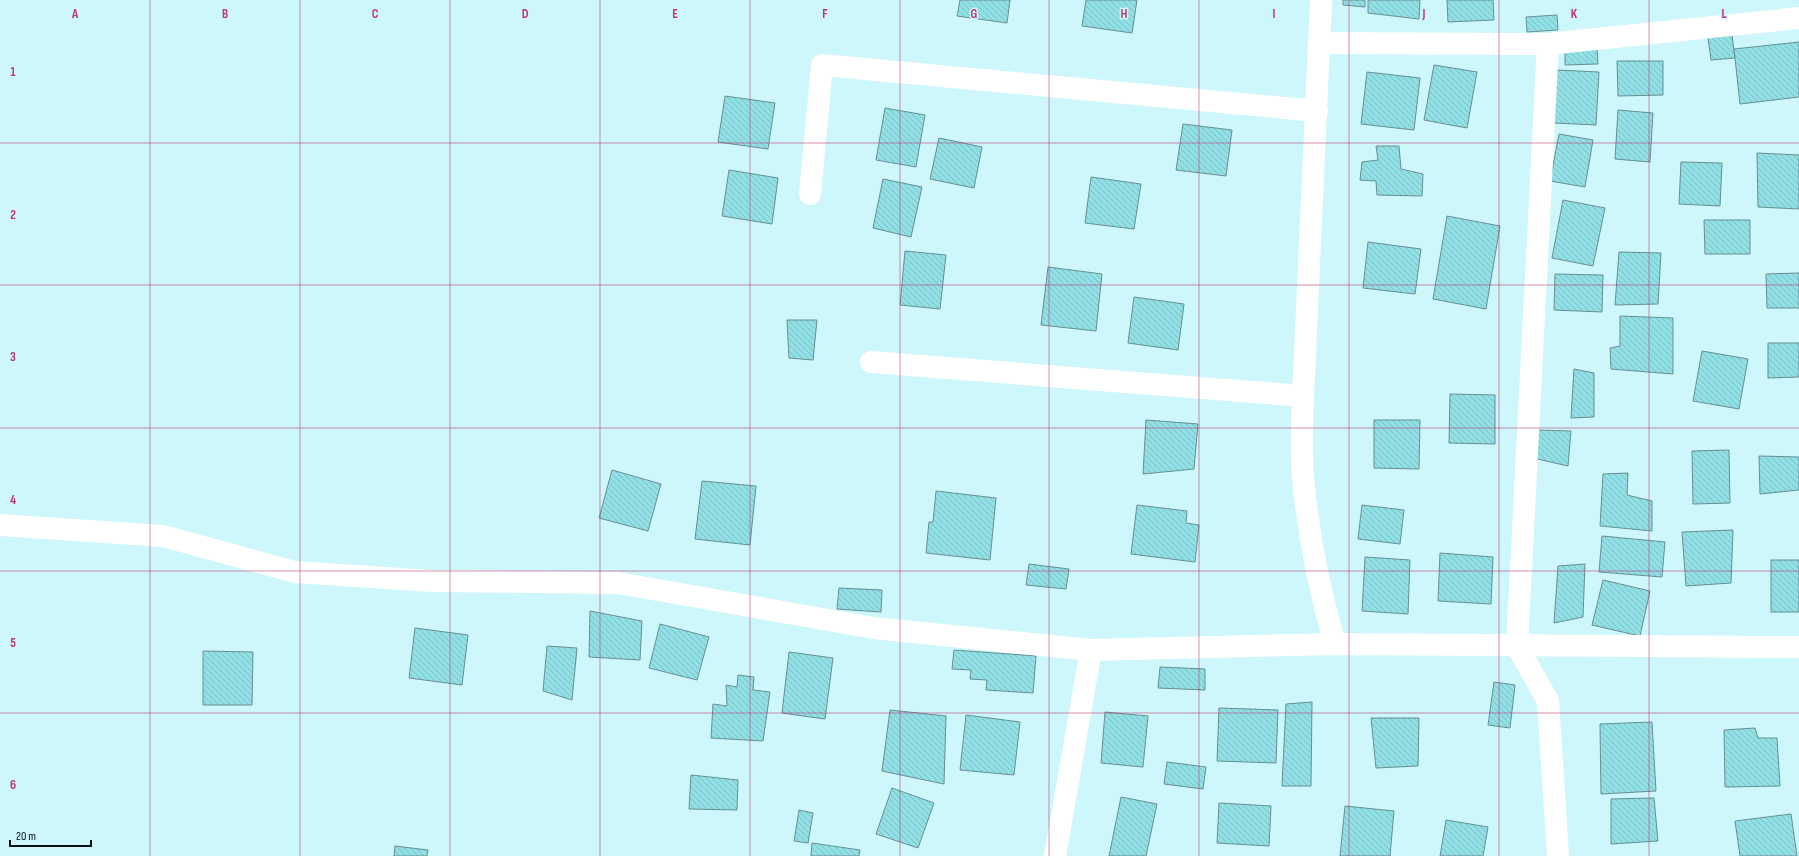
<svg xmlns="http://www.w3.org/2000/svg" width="1799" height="856" viewBox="0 0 1799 856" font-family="'Sofia Sans Condensed',sans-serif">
  <defs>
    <pattern id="building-back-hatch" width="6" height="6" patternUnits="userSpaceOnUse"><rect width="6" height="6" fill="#91e0e6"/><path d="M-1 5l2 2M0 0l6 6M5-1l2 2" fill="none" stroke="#7bbfc4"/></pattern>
  </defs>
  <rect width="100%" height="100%" fill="#cdf7fb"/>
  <g fill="url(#building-back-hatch)" stroke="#678f92">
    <path d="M960 0H1010L1007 23 957 16Z"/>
    <path d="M1086 0H1137L1132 33 1082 26Z"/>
    <path d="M1343 0H1365V7L1343 5Z"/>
    <path d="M1368 0H1420L1419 19 1368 13Z"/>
    <path d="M1447 0H1493L1494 20 1448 22Z"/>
    <path d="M1557 15 1558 30 1527 32 1526 17Z"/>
    <path d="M1732 35 1735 58 1711 60 1708 38Z"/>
    <path d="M1799 42V97L1740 104 1734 49Z"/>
    <path d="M1565 47H1597L1598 64 1565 65Z"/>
    <path d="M1617 61H1663V95L1618 96Z"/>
    <path d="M1434 65 1477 72 1467 128 1424 120Z"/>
    <path d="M1557 70 1599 72 1596 125 1554 123Z"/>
    <path d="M1367 72 1420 78 1414 130 1361 124Z"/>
    <path d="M725 96 775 103 768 149 718 142Z"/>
    <path d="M885 108 925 115 916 167 876 160Z"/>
    <path d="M1618 110 1653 113 1650 162 1615 159Z"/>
    <path d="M1183 124 1232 130 1226 176 1176 170Z"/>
    <path d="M1559 134 1593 140 1585 187 1550 181Z"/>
    <path d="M939 138 982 147 974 188 930 179Z"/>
    <path d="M1376 146H1399L1401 169 1423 174 1422 196 1377 195 1376 181 1360 180 1362 162 1378 160Z"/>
    <path d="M1757 153 1799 155V209L1758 207Z"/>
    <path d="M1681 162 1722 163 1720 206 1679 204Z"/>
    <path d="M729 170 778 178 772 224 722 216Z"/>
    <path d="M1091 177 1141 184 1134 229 1085 223Z"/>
    <path d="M883 179 922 187 911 237 873 228Z"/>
    <path d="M1563 200 1605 208 1593 266 1552 258Z"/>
    <path d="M1447 216 1500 226 1486 309 1433 299Z"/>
    <path d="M1704 220H1750V254H1705Z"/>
    <path d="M1368 242 1421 249 1415 294 1363 288Z"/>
    <path d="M905 251 946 255 940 309 900 305Z"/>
    <path d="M1619 252 1661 253 1658 304 1615 305Z"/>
    <path d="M1048 267 1102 274 1096 331 1041 325Z"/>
    <path d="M1799 273V308H1767L1766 274Z"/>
    <path d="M1555 274 1603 275 1602 312 1554 310Z"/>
    <path d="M1134 297 1184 304 1178 350 1128 343Z"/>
    <path d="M1620 316 1673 318V374L1611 369 1610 348 1620 346Z"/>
    <path d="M787 320H817L813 360 789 358Z"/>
    <path d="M1768 343H1799V377L1768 378Z"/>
    <path d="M1702 351 1748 359 1739 409 1693 401Z"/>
    <path d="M1574 369 1594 373V417L1571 418Z"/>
    <path d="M1450 394 1495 395V444L1449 443Z"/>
    <path d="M1146 420 1198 424 1194 469 1143 474Z"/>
    <path d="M1374 420H1420L1419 469 1374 468Z"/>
    <path d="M1536 430 1571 431 1568 466 1533 458Z"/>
    <path d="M1729 450 1730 503 1693 504 1692 451Z"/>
    <path d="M1759 456 1799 457V490L1760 494Z"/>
    <path d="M612 470 661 484 648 531 599 518Z"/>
    <path d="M1628 473 1627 495 1652 501V531L1600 526 1603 474Z"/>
    <path d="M702 481 756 486 750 545 695 539Z"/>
    <path d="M936 491 996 498 990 560 926 553 929 522H933Z"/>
    <path d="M1137 505 1187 511 1186 523 1199 525 1195 562 1131 554Z"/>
    <path d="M1362 505 1404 510 1400 544 1358 539Z"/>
    <path d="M1733 530 1731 583 1686 586 1682 532Z"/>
    <path d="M1602 536 1665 542 1662 577 1599 572Z"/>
    <path d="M1440 553 1493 557 1491 604 1438 601Z"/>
    <path d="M1365 557 1410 560 1408 614 1362 611Z"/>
    <rect x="1771" y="560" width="28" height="52"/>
    <path d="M1029 564 1069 569 1066 589 1026 585Z"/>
    <path d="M1585 564 1583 617 1554 623 1558 566Z"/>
    <path d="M1603 580 1650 591 1640 636 1592 625Z"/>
    <path d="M839 588 882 590 881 612 837 609Z"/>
    <path d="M590 611 642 621 640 660 589 657Z"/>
    <path d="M660 624 709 637 697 680 649 668Z"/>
    <path d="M415 628 468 635 462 685 409 678Z"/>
    <path d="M547 646 577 648 572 700 543 691Z"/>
    <path d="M954 650 1036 656 1033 693 986 690 987 680 970 679 971 670 952 669Z"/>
    <path d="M203 651 253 652 252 705H203Z"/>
    <path d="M789 652 833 658 825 719 782 713Z"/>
    <path d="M1160 667 1205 669V690L1158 688Z"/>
    <path d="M738 675 754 677 753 690 770 692 763 741 711 738 713 704 727 706 726 685 737 687Z"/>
    <path d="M1494 682 1515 685 1510 728 1488 725Z"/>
    <path d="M1312 702 1311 786H1282L1286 704Z"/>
    <path d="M1219 708 1278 710 1276 763 1217 761Z"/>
    <path d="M890 710 946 716 944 784 882 771Z"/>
    <path d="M1105 712 1148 716 1143 767 1101 763Z"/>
    <path d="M966 715 1020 722 1014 775 960 770Z"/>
    <path d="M1371 718H1419L1418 766 1376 768Z"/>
    <path d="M1652 722 1656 791 1601 794 1600 724Z"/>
    <path d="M1755 728 1758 738H1777L1780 786 1725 787 1724 730Z"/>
    <path d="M1167 762 1206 767 1203 789 1164 784Z"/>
    <path d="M691 775 738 780 737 810 689 809Z"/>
    <path d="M892 788 934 803 918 848 876 834Z"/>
    <path d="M1121 797 1157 804 1146 856H1109Z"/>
    <path d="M1654 798 1658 841 1611 844V799Z"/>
    <path d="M1219 803 1271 806 1269 846 1217 843Z"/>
    <path d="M1345 806 1394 811 1390 856H1340Z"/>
    <path d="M799 810 813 813 808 843 794 841Z"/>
    <path d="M1791 814 1797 856H1740L1735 821Z"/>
    <path d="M1446 820 1488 827 1483 856H1440Z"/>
    <path d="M812 843 860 850 859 856H811Z"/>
    <path d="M395 846 428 850 427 856H394Z"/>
  </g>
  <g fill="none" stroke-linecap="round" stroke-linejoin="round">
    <g stroke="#fff" stroke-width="22">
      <path d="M1321 0 1302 419C1302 438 1301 458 1303 477 1308 534 1319 589 1335 644"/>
      <path d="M1320 43 1548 44 1799 18"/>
      <path d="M1548 44 1517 646 1548 701 1558 856"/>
      <path d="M810 194 822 65 1317 111"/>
      <path d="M871 362 1303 396"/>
      <path d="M0 525 163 536 295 572 431 581 618 583 874 628 1091 650 1335 644 1799 647"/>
      <path d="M1055 856 1091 650"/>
    </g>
  </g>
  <path fill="none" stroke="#bf356f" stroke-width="1" stroke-opacity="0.55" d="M150 0V856M300 0V856M450 0V856M600 0V856M750 0V856M900 0V856M1049 0V856M1199 0V856M1349 0V856M1499 0V856M1649 0V856M0 143H1799M0 285H1799M0 428H1799M0 571H1799M0 713H1799"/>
  <g font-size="13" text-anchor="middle" font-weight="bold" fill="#bf356f" stroke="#cdf7fb" stroke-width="3" stroke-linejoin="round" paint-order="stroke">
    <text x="75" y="18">A</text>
    <text x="225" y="18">B</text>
    <text x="375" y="18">C</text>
    <text x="525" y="18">D</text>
    <text x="675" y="18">E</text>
    <text x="825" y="18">F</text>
    <text x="974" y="18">G</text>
    <text x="1124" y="18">H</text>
    <text x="1274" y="18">I</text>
    <text x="1424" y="18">J</text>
    <text x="1574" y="18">K</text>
    <text x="1724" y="18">L</text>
    <text x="13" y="76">1</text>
    <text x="13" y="219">2</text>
    <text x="13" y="361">3</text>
    <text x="13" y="504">4</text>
    <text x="13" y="647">5</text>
    <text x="13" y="789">6</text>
  </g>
  <path d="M10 840v6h81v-6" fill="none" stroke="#021011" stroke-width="2"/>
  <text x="16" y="840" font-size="12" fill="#021011" stroke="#cdf7fb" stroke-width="3" paint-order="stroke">20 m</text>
</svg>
